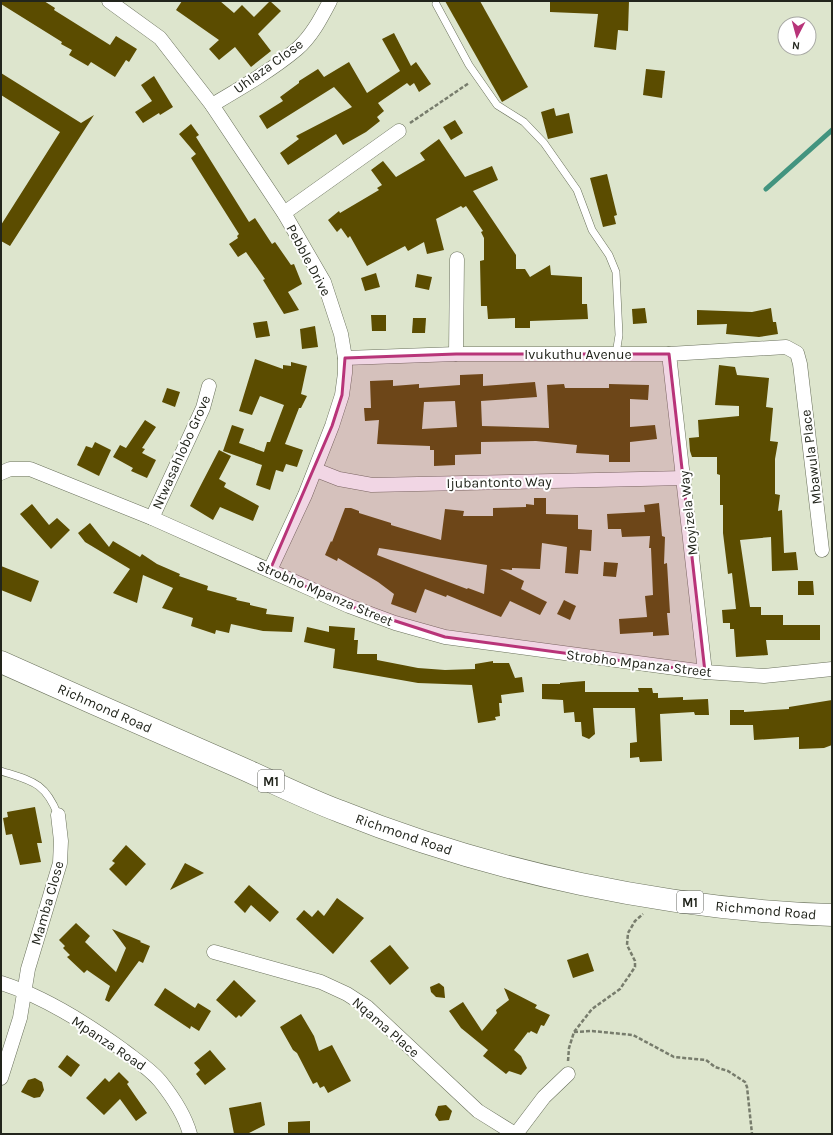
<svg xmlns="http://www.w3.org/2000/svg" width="833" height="1135" viewBox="0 0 833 1135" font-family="Karla,sans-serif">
  <rect width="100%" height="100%" fill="#dde5cd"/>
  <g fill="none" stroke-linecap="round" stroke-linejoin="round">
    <path stroke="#42947f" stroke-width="5" d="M766 189 832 130"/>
  </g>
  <g fill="#5b4c00" fill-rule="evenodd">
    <path d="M1 1H44L55 8 54 10 110 45 116 36 137 49 129 62 126 60 115 77 91 62 88 66 69 55 72 50 61 44 62 42 1 4Z"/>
    <path d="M182 1H220L234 13 242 5 254 17 270 1 281 11 258 34 271 51 251 67 235 47 219 60 209 49 219 40 176 10Z"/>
    <path d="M445 1H480L528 87 502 102Z"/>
    <path d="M550 1H629L628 31 618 30 616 50 594 47 598 14 550 12Z"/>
    <path d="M394 33 411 66 416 62 431 84 419 92 414 83 410 86 407 83 378 103 384 111 377 117 380 121 366 132 343 145 336 134 288 165 280 153 299 139 296 136 352 107 334 87 267 129 259 116 283 101 280 97 299 83V81L318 69 324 77 349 62 367 93 400 71 382 39Z"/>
    <path d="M646 69 665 71 662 98 643 95Z"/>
    <path d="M1 73 81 123 94 115 10 246 1 241V225L60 132 1 95Z"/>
    <path d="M154 76 173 107 160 115 159 113 143 123 135 112 152 101 141 85Z"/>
    <path d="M554 108 556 116 569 113 573 133 548 139 541 112Z"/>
    <path d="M455 120 463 133 451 140 443 127Z"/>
    <path d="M191 124 199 135 196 137 249 222 255 218 272 244 275 242 291 265 294 264 302 284 288 292 299 310 284 314 263 280 265 279 246 252 238 257 229 244 238 238 237 236 239 234 191 158 196 154 179 134Z"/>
    <path d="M439 139 465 177 492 166 498 180 473 191 516 255V269H525L530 277 550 265 551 275 582 277V304H587L588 319 530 321V328H515V318L488 319 487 306H481L480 261 484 260V238L481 232 483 231 466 206 463 208 461 206 436 219 444 250 427 254 424 242 408 251 405 246 367 266 350 236 348 238 341 228 337 232 328 220 339 211 340 213 379 190 377 188 382 185 371 170 383 161 396 177 425 160 420 153Z"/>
    <path d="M607 174 617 215 614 216 616 224 603 227 590 178Z"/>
    <path d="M376 273 380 287 365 291 361 278Z"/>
    <path d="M417 274 432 277 429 290 415 287Z"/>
    <path d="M645 308 647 323 633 324 632 309Z"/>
    <path d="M771 308 773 322H776L778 334 759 337 726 334 727 324 697 325V310L752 312Z"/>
    <path d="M371 315H386V331H372Z"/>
    <path d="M413 318H426L425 333H412Z"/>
    <path d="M267 321 270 336 256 338 253 323Z"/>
    <path d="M315 326 318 347 302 349 300 329Z"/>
    <path d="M255 359 283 369V365L291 366V362L307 366 301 394 307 396 301 408H299L285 444 303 450 297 467 286 464 283 472 276 470 270 490 256 485 262 465 223 451 232 425 244 429 239 443 264 452 267 442H270L284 405 260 396 252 415 239 411Z"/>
    <path d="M719 365 735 367 737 375 769 378 766 407 773 408 770 441 778 442 775 459V494L780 495 778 511 782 510 784 553 796 552 798 570 772 571 771 537 740 540 750 607H761V615H783V625H820V640H766L768 655 736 657 734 629H730V623H723L722 610 736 609 732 573 728 574 723 533V505H720V475L717 474V457H692L690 451 689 438 699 437 698 420 739 416V406L715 405Z"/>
    <path d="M483 374V386L535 382 537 397 481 401 482 426 549 428 547 385 564 384 565 388H609V384L649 385 648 400 630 399V427L655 425 657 439 630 442V462H609V455L576 453 577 445 536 441 481 442V454L455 455V465L434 466V450H430V446L377 444 379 420 365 421 364 408H371L370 381 393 380V386L419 384V388L460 385V375ZM455 401 457 427 422 429 424 402Z"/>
    <path d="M167 388 180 392 175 407 162 402Z"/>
    <path d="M145 420 156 427 142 448 145 449 142 453 156 460 147 478 131 471 133 468 113 457 120 445 126 448Z"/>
    <path d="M95 442 111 450 99 476 77 465 86 446 92 448Z"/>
    <path d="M219 450 231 456 219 479 226 483 224 487 259 506 253 521 220 507 213 520 190 506Z"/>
    <path d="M534 498H546V514L578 515V529L592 530 591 551 580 550 578 574 565 573 567 547 542 543 540 569 512 568V570L500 569 524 581 521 589 547 602 540 615 510 601 501 617 447 595 446 597 425 589 416 613 391 604 394 594 378 582 338 558 337 561 325 555 331 541 332 542 345 508H351L359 511V513L391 523V525L441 540 445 509 464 511 463 516H493V508L526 507V504L534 505ZM379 548 487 565 484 594 468 588 467 589 377 555Z"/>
    <path d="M659 503 662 536 665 537 664 564 667 563 670 613H667L669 635 653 636V632L620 634 619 619 647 617 645 596 653 595 651 548H649L650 536 622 537 621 529H608L607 514 645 512 644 505Z"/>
    <path d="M32 504 49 525 57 518 70 530 51 549 20 514Z"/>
    <path d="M90 523 109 547 113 541 140 557 142 554 157 564 180 574 179 576 208 586 207 590 237 598 236 600 250 603V605L267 609 266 614 294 617 292 632 263 631 231 624 229 633 216 630 215 634 191 626 193 618 162 608 173 588 143 575 137 603 113 593 130 569 85 542 78 533Z"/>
    <path d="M604 562 618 563 616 577 603 576Z"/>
    <path d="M1 566 39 581 31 602 1 590Z"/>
    <path d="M798 581H813L814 595H798Z"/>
    <path d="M564 600 576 606 570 620 557 614Z"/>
    <path d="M329 626 355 628 354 640H358L357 654H377V660L418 668 445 670 475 669V664L493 661V663H509L515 678 522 677 524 692 501 695 502 703H499L500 716 495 717 496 720 478 723 472 685 418 683 333 668 335 649 304 642 307 627 329 632Z"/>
    <path d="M585 681V692H639L638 688H652L653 693H658V698L683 697V700L708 699 709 715H695L694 712 660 714 662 761 640 762 639 757 630 758V743L637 742 635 708H593L595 734 589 739 582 736 581 722H575L574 712 564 713 563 700 542 699V684H560V683Z"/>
    <path d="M832 700V745L824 748 799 749V737L754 740 753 725H730V710H744V712L789 709V707Z"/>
    <path d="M35 807 42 843H37L41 862 20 865 12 834 6 835 3 818 8 817 7 812Z"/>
    <path d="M126 845 146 864 126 886 109 869 115 863 112 861Z"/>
    <path d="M185 863 204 873 170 890Z"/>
    <path d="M249 885 279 912 270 922 251 905 245 913 234 902Z"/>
    <path d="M337 898 364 918 333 954 296 919 304 910 312 917 318 910 324 916Z"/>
    <path d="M76 923 90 936 85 942 116 972 126 948 112 929 141 941 140 942 150 946 143 963 139 961 109 1002 105 1000 110 986 87 970 84 973 67 957 70 955 63 948 65 946 59 940Z"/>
    <path d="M390 945 409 968 390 985 370 961Z"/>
    <path d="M588 953 594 971 573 978 567 960Z"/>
    <path d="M234 980 256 1001 241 1017 239 1015 236 1018 216 1000Z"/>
    <path d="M439 983 444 987 445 998 436 997 431 992 430 987Z"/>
    <path d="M165 988 195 1008 198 1003 211 1011 199 1031 191 1026 190 1029 154 1005Z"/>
    <path d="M504 988 537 1005 535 1008 550 1015 544 1026 541 1025 537 1034 531 1031 529 1033 528 1032 514 1050 521 1056 527 1068 521 1075 509 1071 506 1074 483 1056 488 1050 461 1028 449 1011 463 1002 482 1031 497 1013 496 1010 509 1000Z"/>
    <path d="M301 1014 314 1036 319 1051 332 1045 351 1081 328 1093 324 1086 320 1088 317 1082 313 1084 297 1053 293 1050 280 1027Z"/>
    <path d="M210 1050 226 1069 205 1085 196 1074 200 1070 194 1063Z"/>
    <path d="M67 1055 80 1065 71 1077 58 1067Z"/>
    <path d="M119 1072 129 1082 127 1084 147 1113 136 1121 120 1099 104 1115 86 1098 105 1078 109 1082Z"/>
    <path d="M35 1078 42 1082 44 1090 40 1097 34 1098 21 1092 28 1080Z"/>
    <path d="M261 1102 265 1125 247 1134H234L229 1108Z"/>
    <path d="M446 1105 452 1111 449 1120 439 1121 435 1115 438 1106Z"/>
    <path d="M310 1121V1134H288V1122Z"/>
  </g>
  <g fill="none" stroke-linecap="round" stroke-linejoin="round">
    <g stroke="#6a715c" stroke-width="8">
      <g id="service">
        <path d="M436 4 469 65 497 105 524 122 544 143 577 190 592 230 609 255 616 272 619 335 616 354"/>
        <path d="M1 771C32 781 45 782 58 815"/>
      </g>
    </g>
    <g stroke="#6a715c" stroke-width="15">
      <g id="minor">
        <path d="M109 1 160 38 212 105 284 213 324 282 341 334 345 358V373L342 395 332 426 305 495 270 570"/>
        <path d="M212 105C241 88 272 70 297 49 312 36 321 18 330 1"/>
        <path d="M284 213 399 131"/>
        <path d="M456 354 457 259"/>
        <path d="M669 354 705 672"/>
        <path d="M345 358 456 354H669L786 347 797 353 800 364 822 550"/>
        <path d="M316 470 339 479 372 485 685 478"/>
        <path d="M1 473 10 469H30L152 518 349 606 395 623 445 637 705 672 764 676 832 669"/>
        <path d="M152 518 203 408 209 386"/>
        <path d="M214 952 321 982 347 994 367 1007 478 1111 515 1134"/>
        <path d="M1 983C45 997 86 1023 123 1050 136 1060 150 1069 160 1081 172 1096 185 1116 190 1134"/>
        <path d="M1 1078 20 1018 28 969 60 863 61 841 58 815"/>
        <path d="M516 1134 544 1097 568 1074"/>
      </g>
    </g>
    <g stroke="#6a715c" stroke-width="23">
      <path id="trunk" d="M1 662C77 696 154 730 230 763 267 779 302 797 339 811 490 872 669 910 832 915"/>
    </g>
    <g stroke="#777c6c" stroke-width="2.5" stroke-dasharray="4 2" stroke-linecap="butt">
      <path d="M410 123 469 83"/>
      <path d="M574 1032 592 1031 633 1035 674 1057 706 1060 715 1067 728 1071 745 1082 747 1087 752 1134"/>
      <path d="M568 1061 569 1048 574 1032 592 1009 620 989 635 967V961L627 945 628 933 635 921 643 914"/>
    </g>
    <use href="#service" stroke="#fff" stroke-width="7"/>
    <use href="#minor" stroke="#fff" stroke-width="14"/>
    <use href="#trunk" stroke="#fff" stroke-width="22"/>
  </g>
  <path fill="#b83479" fill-opacity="0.2" stroke="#b83479" stroke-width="3" stroke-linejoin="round" d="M456 354H669L705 672 445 637 349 606 270 570 332 426 342 395 345 358Z"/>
  <g text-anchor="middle" stroke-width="4" stroke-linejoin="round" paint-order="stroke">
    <g fill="#fff" stroke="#646660" stroke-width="1">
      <rect x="258" y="770" width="26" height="22" rx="3"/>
      <rect x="677" y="891" width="26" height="22" rx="3"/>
    </g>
    <g font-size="13" font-weight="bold" fill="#22251c">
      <text x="271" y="786">M1</text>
      <text x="690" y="907">M1</text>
    </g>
    <g font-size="14" fill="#22251c" stroke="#fff">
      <text transform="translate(268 66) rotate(-36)" y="5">Uhlaza Close</text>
      <text transform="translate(309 260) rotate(62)" y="5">Pebble Drive</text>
      <text x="578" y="359">Ivukuthu Avenue</text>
      <text transform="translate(181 452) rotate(-66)" y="5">Ntwasahlobo Grove</text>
      <text transform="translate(811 457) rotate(-97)" y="5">Mbawula Place</text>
      <text transform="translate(499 482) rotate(-1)" y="5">Ijubantonto Way</text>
      <text transform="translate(688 513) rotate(-96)" y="5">Moyizela Way</text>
      <text transform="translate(325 593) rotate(23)" y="5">Strobho Mpanza Street</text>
      <text transform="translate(639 663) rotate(7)" y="5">Strobho Mpanza Street</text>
      <text transform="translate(105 708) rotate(24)" y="5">Richmond Road</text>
      <text transform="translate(404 834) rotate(19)" y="5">Richmond Road</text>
      <text transform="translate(47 903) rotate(-74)" y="5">Mamba Close</text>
      <text transform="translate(766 910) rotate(5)" y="5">Richmond Road</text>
      <text transform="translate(386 1027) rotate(41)" y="5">Nqama Place</text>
      <text transform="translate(109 1043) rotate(34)" y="5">Mpanza Road</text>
    </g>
  </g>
  <rect width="833" height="1135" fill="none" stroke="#22251c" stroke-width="4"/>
  <g transform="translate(797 36) rotate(186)"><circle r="19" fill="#ffffff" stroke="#a7a8a4"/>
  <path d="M0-3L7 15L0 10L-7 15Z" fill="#b83479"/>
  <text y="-6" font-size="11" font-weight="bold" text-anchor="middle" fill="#22251c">N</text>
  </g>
</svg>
